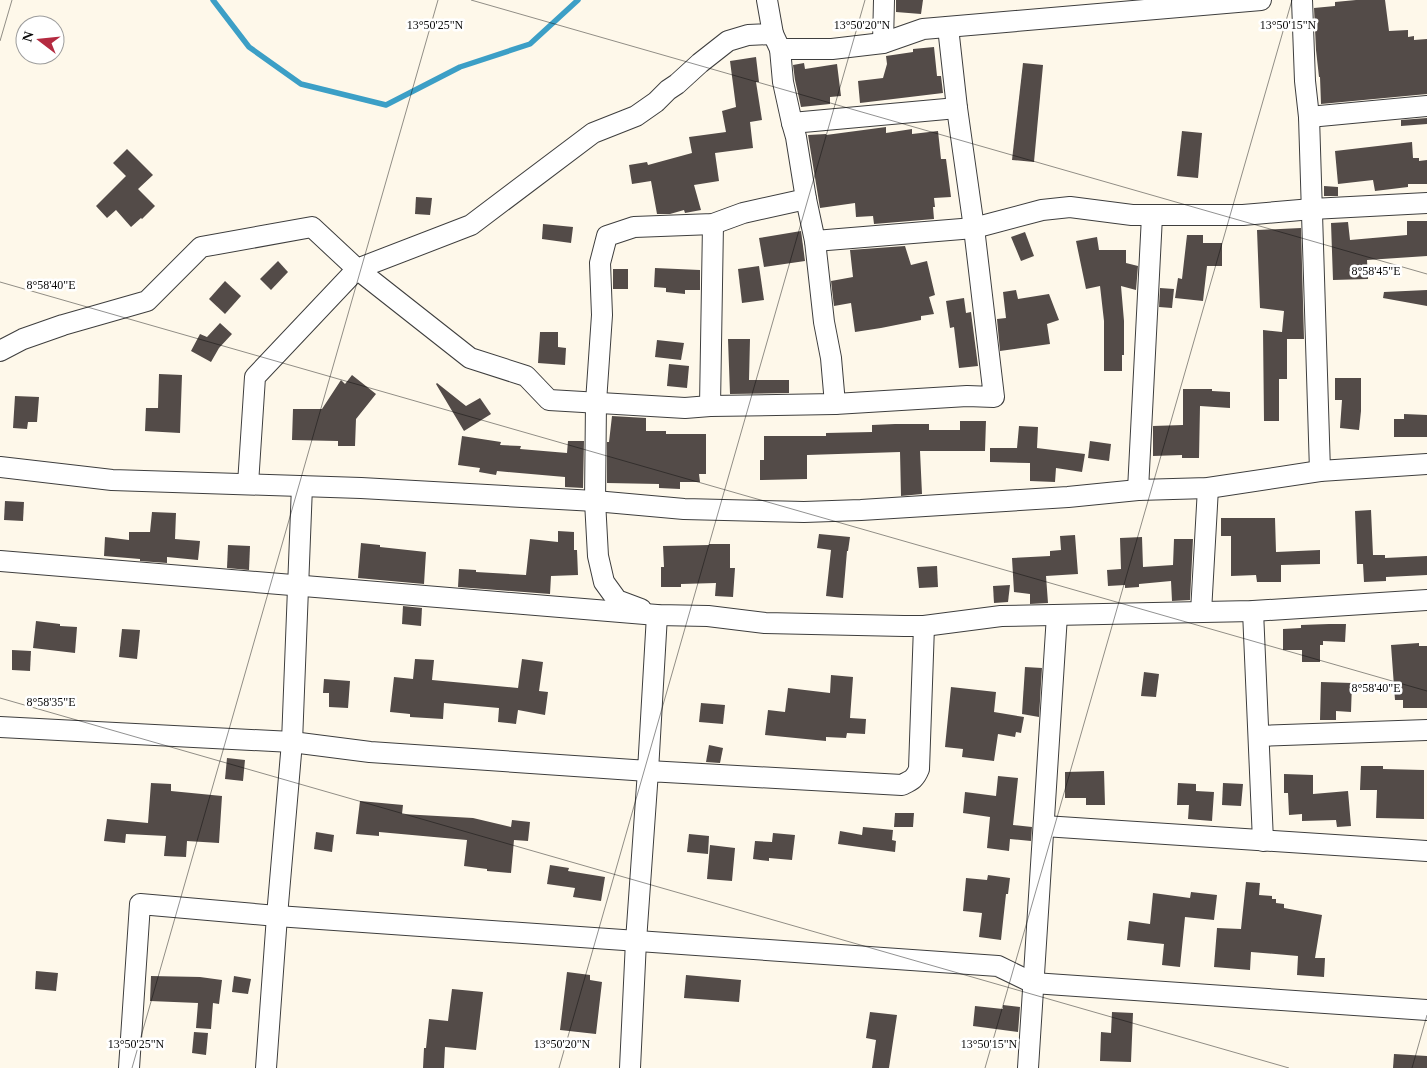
<svg xmlns="http://www.w3.org/2000/svg" width="1427" height="1068" viewBox="0 0 1427 1068" font-family="Georgia,serif">
  <rect width="100%" height="100%" fill="#fef8ea"/>
  <g fill="none" stroke-linecap="round" stroke-linejoin="round">
    <path stroke="#3c9fc6" stroke-width="5.5" d="M213 0 249 47 301 84 386 105 460 67 530 44 578 0"/>
  </g>
  <g fill="#534b48">
    <path d="M896 0H923L921 14 896 12Z"/>
    <path d="M1356 0H1385L1389 31 1408 30V37L1414 36V40L1427 39V94L1321 104 1320 77H1319L1316 50 1314 8 1335 6V2Z"/>
    <path d="M934 47 937 76H941L943 93 860 103 858 81 883 78 887 64 886 56 913 52V49Z"/>
    <path d="M756 57 759 82H756L762 120 750 122 753 148 715 153 719 181 694 185 701 210 685 213 684 210 670 214H657L651 181 632 184 629 165 647 162 648 165 692 153 689 137 726 132 722 111 736 107 730 61Z"/>
    <path d="M804 63 805 69 837 64 841 96 830 97V104L801 107 795 80 793 65Z"/>
    <path d="M1023 63 1043 65 1034 162 1012 160Z"/>
    <path d="M1427 118V124L1401 126V120Z"/>
    <path d="M886 127V133L912 129V134L938 131 941 159H946L951 197 934 198 935 207H933L934 219 874 224 873 216 856 217 855 203 820 208 808 135 826 134V135Z"/>
    <path d="M1182 131 1202 133 1198 178 1177 176Z"/>
    <path d="M1412 142 1413 158H1419V161L1427 160V184H1408V187L1375 191 1373 180 1338 184 1335 151Z"/>
    <path d="M127 149 153 175 138 189 155 206 142 219 141 218 131 227 116 210 107 218 96 206 126 176 113 163Z"/>
    <path d="M1324 186 1338 187V196H1324Z"/>
    <path d="M416 197 432 198 430 215 415 214Z"/>
    <path d="M1407 221H1427V256L1367 260 1368 279 1333 280 1331 223 1348 222 1350 240 1407 235Z"/>
    <path d="M543 224 573 227 571 243 542 239Z"/>
    <path d="M1301 228 1304 339H1287V379H1279V421H1264L1263 330 1282 332 1284 311 1260 308 1257 230Z"/>
    <path d="M801 231 805 261 764 267 759 238Z"/>
    <path d="M1025 232 1034 256 1021 261 1011 237Z"/>
    <path d="M1187 235H1203V243H1222V266H1207L1203 301 1175 298 1178 278 1182 279Z"/>
    <path d="M1097 237 1099 250H1126V263L1138 266 1136 290 1121 286 1124 321V355H1122V371H1104V321L1100 286 1086 289 1076 241Z"/>
    <path d="M905 246 911 265 927 261 935 295 929 297 934 314 921 316V320L881 328 855 332 851 303 834 306 831 281 853 277 850 250Z"/>
    <path d="M278 261 288 272 271 290 260 279Z"/>
    <path d="M759 266 764 300 742 303 738 269Z"/>
    <path d="M655 268 700 270V290H685V294L666 292V288L654 287Z"/>
    <rect x="613" y="269" width="15" height="20"/>
    <path d="M225 281 241 296 225 314 209 299Z"/>
    <path d="M1160 288 1174 289 1172 308 1159 307Z"/>
    <path d="M1016 290 1018 299 1049 294 1059 320 1047 324 1050 344 1000 351 997 319 1006 318 1003 292Z"/>
    <path d="M1427 290V306L1383 298 1384 292Z"/>
    <path d="M964 298 966 313 971 312 978 366 959 368 954 327 950 328 946 301Z"/>
    <path d="M220 323 232 334 219 348 211 362 191 351 200 334 207 337Z"/>
    <path d="M540 332H558V347L566 348 565 365 538 363Z"/>
    <path d="M728 339H750L749 380H789V393L730 394Z"/>
    <path d="M657 340 684 343 681 360 655 357Z"/>
    <path d="M669 364 689 366 687 388 667 386Z"/>
    <path d="M159 374 182 375 180 433 145 431 146 408H158Z"/>
    <path d="M352 375 376 394 356 419 355 446H338V441L292 440 293 409H322L341 380 345 384Z"/>
    <path d="M1335 378H1361V411L1359 430 1340 428 1342 400H1335Z"/>
    <path d="M437 383 466 406 480 398 491 414 464 431 436 384Z"/>
    <path d="M1183 389H1212V391L1230 392V408L1200 406 1199 458H1182V455L1153 456V426L1183 425Z"/>
    <path d="M15 396 39 397 37 422H28L27 429 13 428Z"/>
    <path d="M1404 414 1427 415V437H1394V419H1404Z"/>
    <path d="M612 416 646 418V431H666V434H706V474H699L700 482H680V489L659 488V484L607 483V442H609Z"/>
    <path d="M960 421H986L985 451H920L922 494 901 496 900 452 807 455V479L760 480V460H764V436H826V433L872 432V425L895 424H929V430H960Z"/>
    <path d="M1019 426 1038 427 1037 448 1085 454 1082 472 1056 468 1055 482 1030 481V463L990 462V448H1017Z"/>
    <path d="M462 436 501 442 500 445 521 446 520 449 567 453 568 441H584L583 488 565 487V477L497 471 496 475 479 472 480 468 458 465Z"/>
    <path d="M1090 441 1111 444 1109 461 1088 458Z"/>
    <path d="M5 501 24 502 23 521 4 520Z"/>
    <path d="M1371 510 1373 555H1385V558L1427 556V575L1386 577V581L1364 582 1363 564H1357L1355 511Z"/>
    <path d="M152 512 176 513 175 539 200 541 198 560 167 557V563L140 561V559L104 556 105 537 129 540V532H150Z"/>
    <path d="M1221 518H1275L1276 552 1320 550V564L1281 565V582H1257L1256 575 1231 576V536H1221Z"/>
    <path d="M558 531 574 532V550H577L578 575 551 576 550 594 458 587 459 569 476 570V572L526 575 530 539 558 542Z"/>
    <path d="M819 534 850 537 848 551H847L843 598 826 596 831 550 817 548Z"/>
    <path d="M1075 535 1078 574 1046 576 1048 603 1030 604V594L1014 592 1012 558 1050 556V551L1061 550 1060 536Z"/>
    <path d="M1142 537 1143 567 1173 565 1174 539H1193L1190 600 1172 601 1171 581 1139 584V587L1125 588V585L1108 586 1107 570 1121 569 1120 538Z"/>
    <path d="M361 543 380 545V547L426 552 424 584 358 578Z"/>
    <path d="M709 544H730V568H735L733 597 715 596 716 583 681 584V587H661V567H664L663 546 709 545Z"/>
    <path d="M228 545 250 546 249 570 227 568Z"/>
    <path d="M937 566 938 587 919 588 917 567Z"/>
    <path d="M1010 585 1008 602 994 603 993 586Z"/>
    <path d="M403 606 422 608 421 626 402 624Z"/>
    <path d="M36 621 60 624V626L77 627 75 653 33 648Z"/>
    <path d="M1329 624H1346L1345 642 1323 641V645H1320V662H1302V650H1283V629L1301 628V625Z"/>
    <path d="M122 629 140 630 137 659 119 657Z"/>
    <path d="M1419 643V646H1427V708H1403V700H1395L1391 645Z"/>
    <path d="M12 650 31 651 30 671 12 670Z"/>
    <path d="M415 659 434 660 432 680 518 688 522 659 543 662 539 691 548 692 545 715 518 710 516 724 498 722 499 708 444 703 443 719 410 717V714L390 712 394 677 413 679Z"/>
    <path d="M1025 667 1042 668 1039 717 1022 714Z"/>
    <path d="M1144 672 1159 674 1156 697 1141 696Z"/>
    <path d="M831 675 853 677 850 718 866 719 865 734 847 733 846 738 826 737V741L765 735 768 710 785 712 788 688 830 693Z"/>
    <path d="M324 679 350 681 348 708 329 707V693H323Z"/>
    <path d="M1321 682 1352 683 1351 712 1336 711V720H1320Z"/>
    <path d="M951 687 996 692 994 712 1024 717 1021 733 1016 732 1015 737 998 734 994 761 962 757 963 749 945 747Z"/>
    <path d="M701 703 725 705 723 724 699 722Z"/>
    <path d="M709 745 723 748 720 763 706 762Z"/>
    <path d="M227 758 245 760 243 781 225 779Z"/>
    <path d="M1361 766H1383V769L1424 770V819L1376 818 1377 790H1360Z"/>
    <path d="M1104 771 1105 805H1086V798H1065V772Z"/>
    <path d="M1284 774 1313 775V794L1348 791 1351 826 1337 827 1336 820 1302 821V814L1289 815 1288 793H1284Z"/>
    <path d="M998 776 1018 778 1013 825 1032 827 1031 841 1010 839 1009 851 987 848 990 817 963 813 965 792 996 796Z"/>
    <path d="M151 783 171 784V791L222 796 219 843 187 841 186 857 164 856 166 836 126 834 125 843 104 841 107 819 148 823Z"/>
    <path d="M1178 783 1196 784V791L1214 792 1212 821 1188 819 1189 805H1177Z"/>
    <path d="M1223 783 1243 784 1241 806 1222 805Z"/>
    <path d="M360 801 403 805 402 814 473 818 511 827 512 820 530 822 528 841 514 840 511 873 487 871V869L464 866 467 840 379 832V836L356 834Z"/>
    <path d="M895 813H914L913 827H894Z"/>
    <path d="M863 827 893 830 892 840 896 841 895 852 838 844 840 831 862 835Z"/>
    <path d="M316 832 334 835 332 852 314 849Z"/>
    <path d="M773 833 795 835 792 860 769 858V861L753 859 755 841 772 842Z"/>
    <path d="M689 834 709 836 708 854 687 852Z"/>
    <path d="M710 845 735 848 732 881 707 879Z"/>
    <path d="M550 865 569 868 568 871 605 877 601 901 573 897 575 888 547 884Z"/>
    <path d="M988 875 1010 878 1008 894H1006L1001 940 979 937 982 913 963 911 966 878 987 880Z"/>
    <path d="M1246 882 1260 883 1259 895 1272 896V899H1276V903L1284 904V908L1322 915 1315 958H1325L1324 977 1297 975 1298 956 1251 952 1250 970 1214 967 1217 928 1241 929Z"/>
    <path d="M1191 892 1217 895 1214 920 1185 917 1180 967 1162 965 1164 944 1127 940 1129 921 1150 924 1153 893 1190 898Z"/>
    <path d="M36 971 58 973 56 991 35 989Z"/>
    <path d="M567 972 590 975V980L602 982 596 1034 560 1030Z"/>
    <path d="M686 975 741 980 739 1002 684 998Z"/>
    <path d="M151 976 200 977 222 980 219 1004 213 1003 211 1029 196 1028 198 1003 150 1001Z"/>
    <path d="M234 976 251 979 248 994 232 992Z"/>
    <path d="M452 989 483 992 476 1050 445 1047 444 1068H423L424 1048H426L429 1019 448 1021Z"/>
    <path d="M1003 1005 1020 1007 1018 1032 973 1026 975 1006 1003 1009Z"/>
    <path d="M870 1012 897 1015 889 1068H872L876 1040 866 1038Z"/>
    <path d="M1112 1012 1133 1013 1131 1062 1100 1061 1101 1032 1111 1033Z"/>
    <path d="M194 1032 208 1033 206 1055 192 1053Z"/>
    <path d="M1394 1054 1427 1056V1068H1393Z"/>
  </g>
  <g fill="none" stroke-linecap="round" stroke-linejoin="round">
    <g stroke="#3e3e3e" stroke-width="22">
      <g id="street">
        <path d="M1302 0 1305 81 1309 117 1320 471"/>
        <path d="M773 34 780 49H832L883 43 923 29 1261 0"/>
        <path d="M883 43 884 0"/>
        <path d="M780 49 783 82 792 123 796 137 806 199 815 241 824 322 831 358 835 404"/>
        <path d="M1309 117 1427 106"/>
        <path d="M792 123 957 108"/>
        <path d="M815 241 974 228 1042 210 1070 207 1132 215H1243L1312 209 1427 203"/>
        <path d="M0 351 23 339 63 325 147 301 201 247 312 227 357 269 471 225 593 133 636 116 656 102 668 90 677 84 700 63 728 41 748 35 773 34 767 0"/>
        <path d="M710 406 713 224"/>
        <path d="M0 467 112 480 361 488 595 501 684 509 804 512 861 510 1068 497 1138 490 1208 488 1320 471 1427 464"/>
        <path d="M248 484 255 377 357 269 470 358 526 376 549 400 685 408 710 406 835 404 967 396 994 397 974 228 957 108 948 27"/>
        <path d="M1138 490 1152 216"/>
        <path d="M0 561 657 615 708 616 765 623 904 626H924L1001 616 1253 611 1427 600"/>
        <path d="M641 609 617 600 604 582 598 556 595 501 596 402 602 315 600 263 607 236 634 227 713 224 743 213 806 199"/>
        <path d="M1253 611 1263 841"/>
        <path d="M1201 612 1208 488"/>
        <path d="M0 727 292 742 370 752 648 771 657 615"/>
        <path d="M1259 736 1427 730"/>
        <path d="M1044 826 1427 851"/>
        <path d="M129 1068 140 904 277 916 998 966 1033 983 1427 1010"/>
        <path d="M266 1068 277 916 292 742 302 486"/>
        <path d="M630 1068 636 941 648 771 902 785C912 780 915 779 919 769L924 626"/>
        <path d="M1028 1068 1057 615"/>
      </g>
    </g>
    <use href="#street" stroke="#fff" stroke-width="20"/>
  </g>
  <path fill="none" stroke="#0b0b0b" stroke-width="1" stroke-opacity="0.45" d="M471 0 1427 274M0 41 12 0M0 282 1427 691M0 698 1289 1068M132 1068 438 0M559 1068 865 0M985 1068 1292 0M1412 1068 1427 1015"/>
  <g font-size="12" text-anchor="middle" fill="#0b0b0b" stroke="#fff" stroke-width="5" stroke-linejoin="round" paint-order="stroke">
    <text x="435" y="29">13°50'25"N</text>
    <text x="862" y="29">13°50'20"N</text>
    <text x="1288" y="29">13°50'15"N</text>
    <text x="1376" y="275">8°58'45"E</text>
    <text x="51" y="289">8°58'40"E</text>
    <text x="1376" y="692">8°58'40"E</text>
    <text x="51" y="706">8°58'35"E</text>
    <text x="136" y="1048">13°50'25"N</text>
    <text x="562" y="1048">13°50'20"N</text>
    <text x="989" y="1048">13°50'15"N</text>
  </g>
  <g transform="translate(40 40) rotate(286)"><circle r="24" fill="#ffffff" stroke="#9d9d9d"/>
  <path d="M0-4L9 19L0 12L-9 19Z" fill="#b42a40"/>
  <text y="-8" font-size="14" font-weight="bold" text-anchor="middle" fill="#0b0b0b">N</text>
  </g>
</svg>
